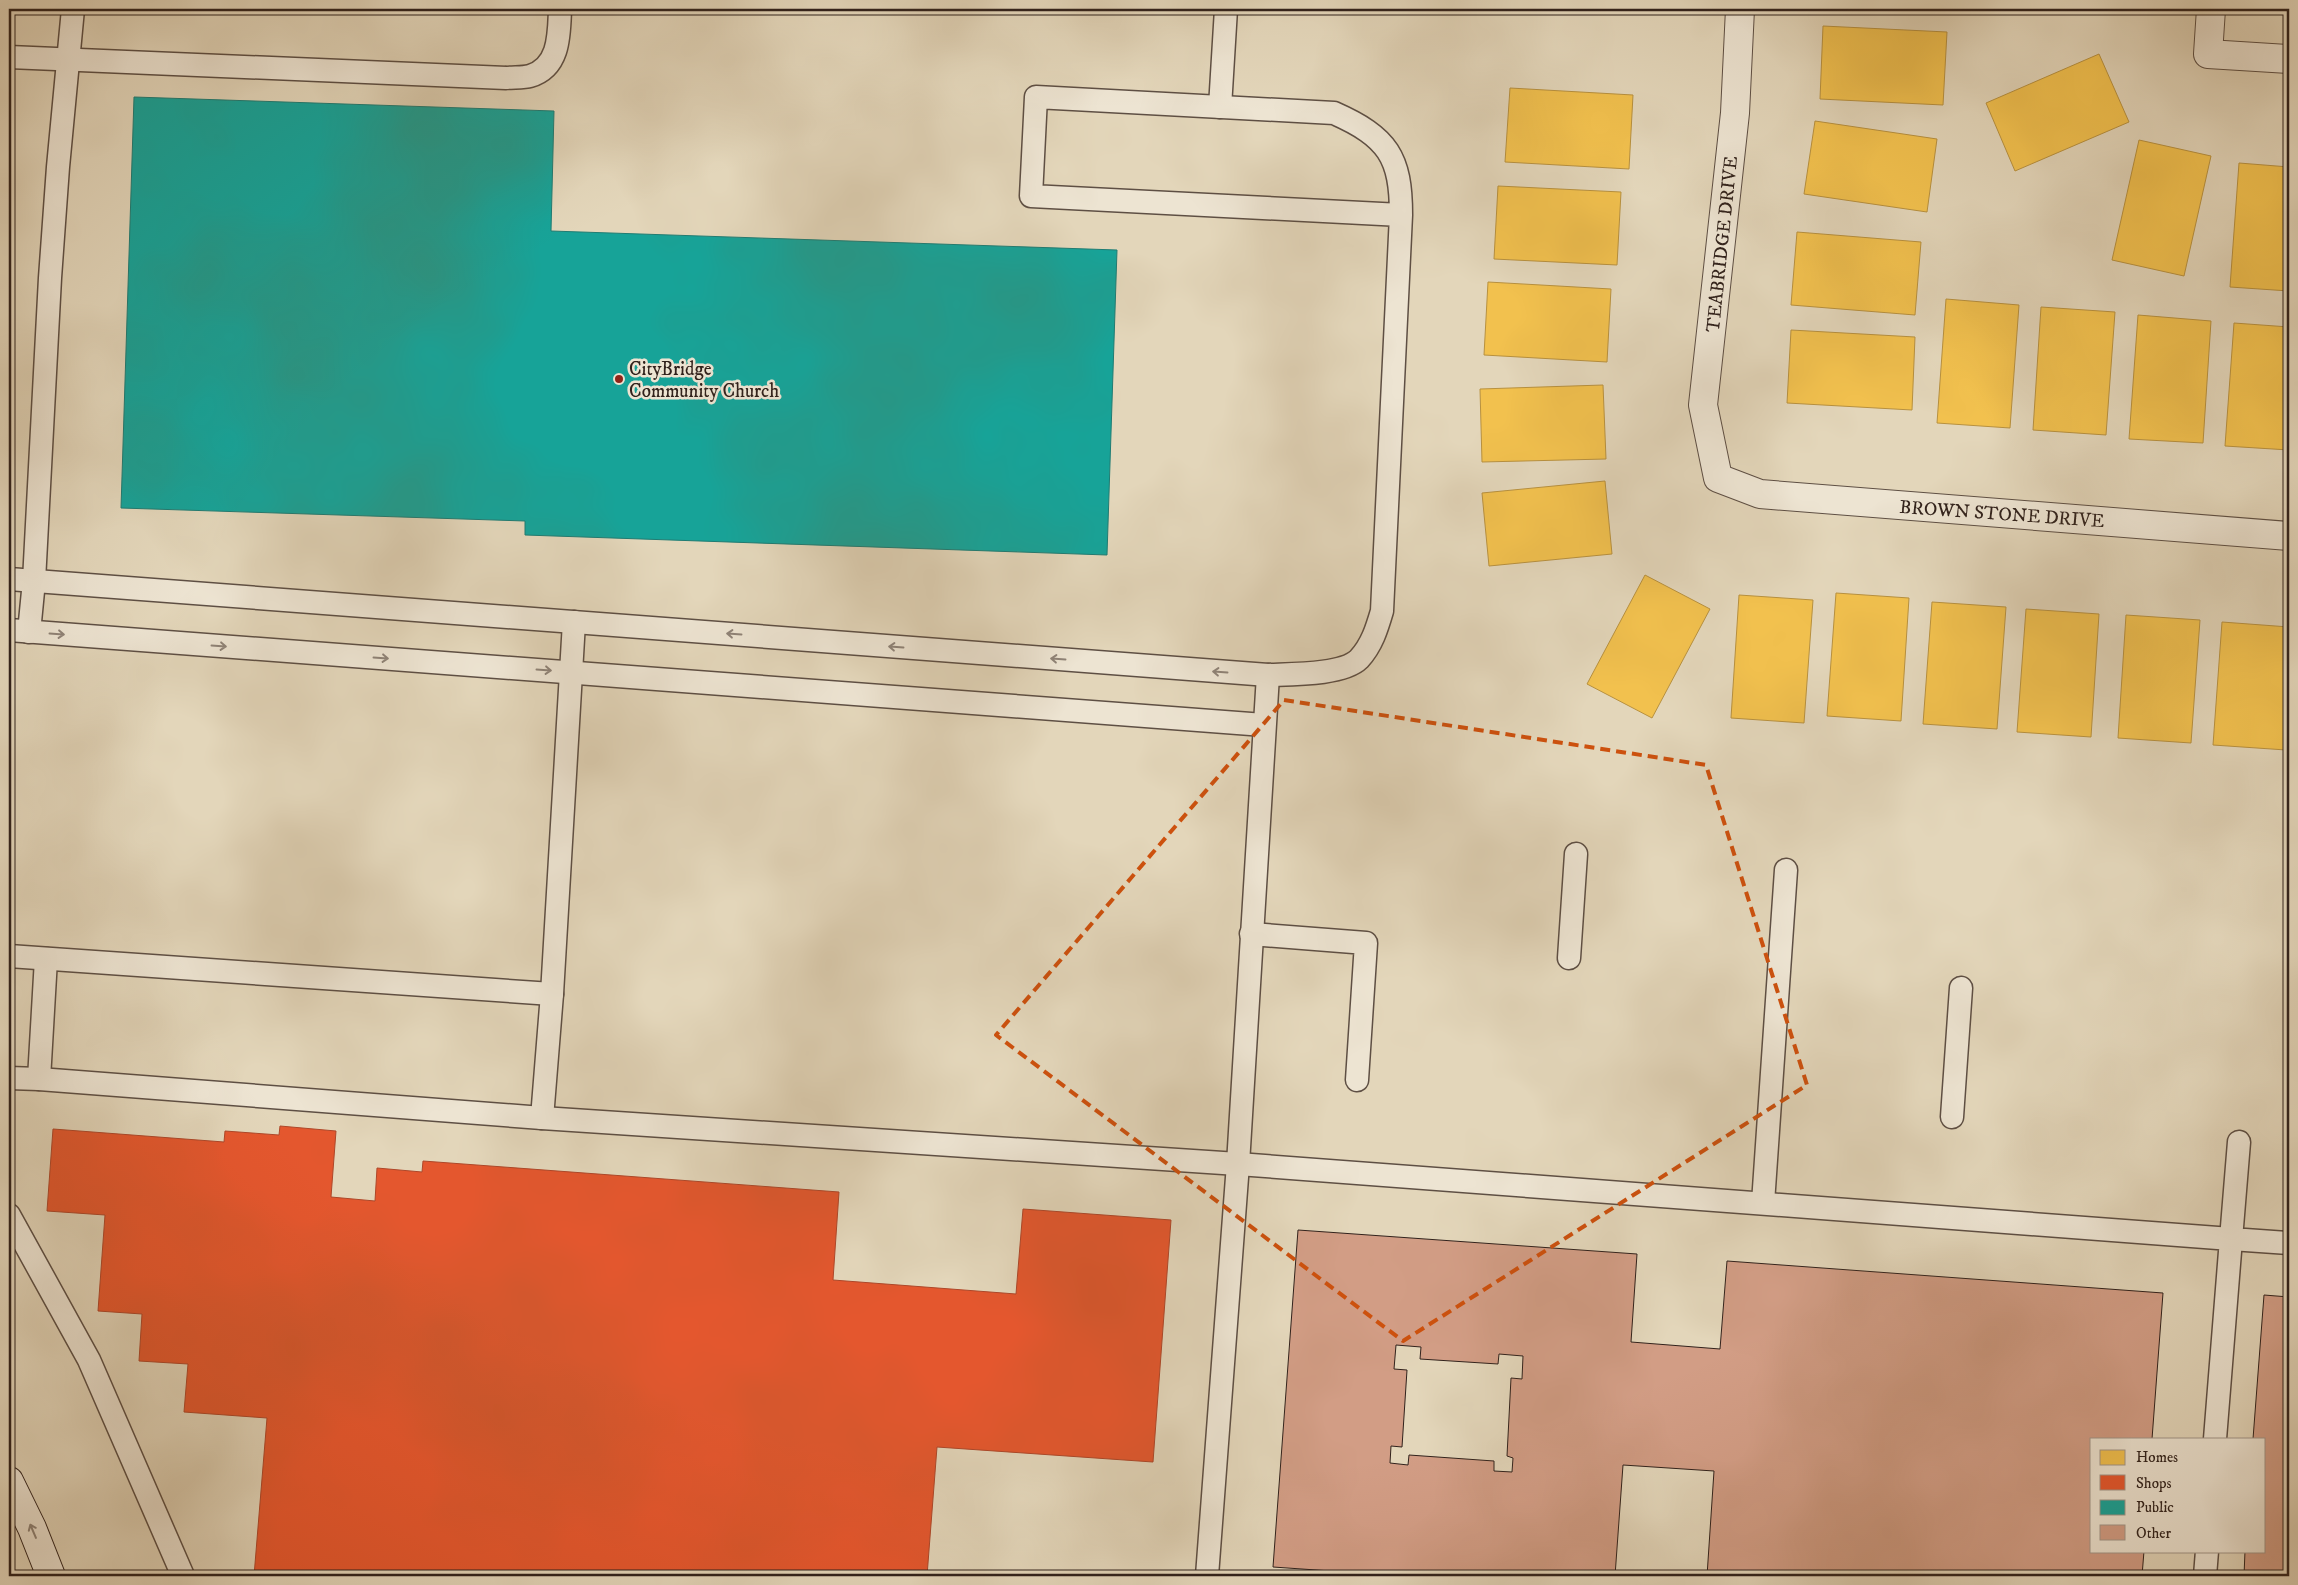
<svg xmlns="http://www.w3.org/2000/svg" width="2298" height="1585" viewBox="0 0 2298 1585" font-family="'IM FELL DW Pica',serif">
  <rect width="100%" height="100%" fill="#e3d6ba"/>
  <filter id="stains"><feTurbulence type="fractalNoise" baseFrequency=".004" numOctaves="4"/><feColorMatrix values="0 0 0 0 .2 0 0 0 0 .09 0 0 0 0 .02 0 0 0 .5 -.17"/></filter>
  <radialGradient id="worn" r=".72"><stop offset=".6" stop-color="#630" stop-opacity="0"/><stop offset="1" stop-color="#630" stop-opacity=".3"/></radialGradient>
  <g fill="#f2c14e" stroke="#b8913f">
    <path d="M2019 9H2119V13Z"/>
    <path d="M1823 26 1947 32 1943 105 1820 99Z"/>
    <path d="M2099 54 2129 122 2015 171 1986 103Z"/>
    <path d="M1510 88 1633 95 1629 169 1505 162Z"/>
    <path d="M1815 121 1937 139 1927 212 1804 194Z"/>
    <path d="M2139 140 2211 156 2184 276 2112 260Z"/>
    <path d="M2239 163 2289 167V291L2230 287Z"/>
    <path d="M1498 186 1621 192 1617 265 1494 259Z"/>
    <path d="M1797 232 1921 242 1915 315 1791 305Z"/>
    <path d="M1488 282 1611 289 1607 362 1484 355Z"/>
    <path d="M1946 299 2019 305 2010 428 1937 423Z"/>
    <path d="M2041 307 2115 312 2106 435 2033 430Z"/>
    <path d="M2138 315 2211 321 2203 443 2129 439Z"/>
    <path d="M2234 323 2289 327V450L2225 446Z"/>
    <path d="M1791 330 1915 337 1912 410 1787 403Z"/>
    <path d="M1603 385 1606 459 1482 462 1480 389Z"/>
    <path d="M1605 481 1612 554 1489 566 1482 493Z"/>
    <path d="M1645 575 1710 609 1652 718 1587 684Z"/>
    <path d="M1836 593 1909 598 1901 721 1827 716Z"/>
    <path d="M1739 595 1813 600 1804 723 1731 718Z"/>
    <path d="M1932 602 2006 607 1997 729 1923 724Z"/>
    <path d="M2026 609 2099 614 2091 737 2017 732Z"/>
    <path d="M2126 615 2200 620 2191 743 2118 738Z"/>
    <path d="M2222 622 2289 627V709L2286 750 2213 745Z"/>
  </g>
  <path fill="#e4572e" stroke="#ae4729" d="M280 1126 336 1131 331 1197 375 1201 377 1168 422 1172 423 1161 839 1192 833 1280 1016 1294 1023 1209 1171 1220 1153 1462 937 1447 927 1576H254L267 1418 184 1412 188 1364 139 1361 142 1314 98 1311 105 1215 47 1211 53 1129 224 1142 225 1131 279 1135Z"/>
  <path fill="#17a398" stroke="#1f7c73" d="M134 97 554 111 551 231 1117 250 1107 555 525 535V521L121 508Z"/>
  <g fill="#d29d85" stroke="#31221c" fill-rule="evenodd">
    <path d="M1298 1230 1637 1254 1631 1342 1720 1349 1727 1261 2163 1293 2152 1439H2092V1551H2144L2142 1576H1707L1714 1471 1623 1465 1615 1576H1403L1273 1567ZM1396 1345 1421 1347 1420 1359 1498 1364 1499 1354 1523 1356 1522 1379 1511 1378 1507 1456 1513 1458 1512 1472 1494 1471V1461L1409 1455 1408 1465 1390 1463 1391 1446 1402 1447 1407 1370 1394 1369Z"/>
    <path d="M2264 1295 2289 1297V1576H2244L2245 1551H2264V1439H2253Z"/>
  </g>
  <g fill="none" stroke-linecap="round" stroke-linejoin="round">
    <g stroke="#5e4f44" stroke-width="25">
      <g id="service">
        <path d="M9 57 506 78C513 77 523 78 530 76 560 67 559 34 560 9"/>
        <path d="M1220 107 1226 9"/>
        <path d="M9 579 1268 675C1291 674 1343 675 1359 659 1372 645 1377 628 1382 611L1401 215C1401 157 1388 137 1334 113L1036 97 1031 196 1401 215"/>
        <path d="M9 630 1264 725"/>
        <path d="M29 632 34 581 50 278 58 167 73 9"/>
        <path d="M1251 934 1366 943 1357 1080"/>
        <path d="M9 956 552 994"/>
        <path d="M1569 958 1576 854"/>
        <path d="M9 1078 39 1079 542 1118 1238 1164 2231 1239 2215 1439"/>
        <path d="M39 1079 46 959"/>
        <path d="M1952 1117 1961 988"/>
        <path d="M542 1118 552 994 574 622"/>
        <path d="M2239 1142 2231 1239 2289 1243"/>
        <path d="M1763 1203 1786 870"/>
        <path d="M9 1215 89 1360 183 1576"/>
        <path d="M1207 1576 1238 1164 1268 675"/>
        <path d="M2205 1576 2207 1551"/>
      </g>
    </g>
    <g stroke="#5e4f44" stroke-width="30">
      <g id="minor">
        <path d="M1740 9 1735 113 1703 405 1718 478 1760 494 2289 536"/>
        <path d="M2211 9 2208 54 2289 59"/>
      </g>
    </g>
    <g stroke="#31221c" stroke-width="30">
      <path id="secondary" d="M9 1481 32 1528 51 1576"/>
    </g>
    <use href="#service" stroke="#ede4d2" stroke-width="22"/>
    <use href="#minor" stroke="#ede4d2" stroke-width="28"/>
    <use href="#secondary" stroke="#ede4d2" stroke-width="28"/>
  </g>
  <defs><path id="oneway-shaft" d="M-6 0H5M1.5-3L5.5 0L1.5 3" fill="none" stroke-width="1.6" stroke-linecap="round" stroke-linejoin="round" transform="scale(1.25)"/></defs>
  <g stroke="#8f8377">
    <use href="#oneway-shaft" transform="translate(57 634) rotate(4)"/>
    <use href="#oneway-shaft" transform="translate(734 634) rotate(-176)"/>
    <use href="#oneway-shaft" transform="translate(219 646) rotate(4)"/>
    <use href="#oneway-shaft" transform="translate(896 647) rotate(-176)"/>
    <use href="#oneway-shaft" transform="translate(381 658) rotate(4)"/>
    <use href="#oneway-shaft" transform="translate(1058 659) rotate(-176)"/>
    <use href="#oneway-shaft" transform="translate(544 670) rotate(4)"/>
    <use href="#oneway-shaft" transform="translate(1220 672) rotate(-176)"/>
    <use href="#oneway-shaft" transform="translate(33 1531) rotate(-113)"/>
  </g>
  <path fill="none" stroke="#cd510e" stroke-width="4" stroke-dasharray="10 6" stroke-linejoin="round" d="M1284 700 1706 765 1807 1085 1403 1341 996 1035Z"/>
  <circle fill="#8f2418" stroke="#ede4d2" stroke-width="2" cx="619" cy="379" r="5"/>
  <g text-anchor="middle" stroke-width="5" stroke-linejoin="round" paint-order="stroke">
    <g font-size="19" fill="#31221c" stroke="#ede4d2">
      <text transform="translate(1721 244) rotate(-84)" y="7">TEABRIDGE DRIVE</text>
      <text transform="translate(2002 513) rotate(4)" y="7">BROWN STONE DRIVE</text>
    </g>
    <g font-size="19" fill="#31221c" stroke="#ede4d2" text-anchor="start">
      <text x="629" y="375">CityBridge<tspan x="629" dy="22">Community Church</tspan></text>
    </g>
  </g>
  <rect width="2298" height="1585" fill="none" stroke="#e3d6ba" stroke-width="30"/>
  <rect x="10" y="10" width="2278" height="1565" fill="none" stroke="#31221c" stroke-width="2.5"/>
  <rect x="15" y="15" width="2268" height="1555" fill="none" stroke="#31221c"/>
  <rect x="2090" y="1438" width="175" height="115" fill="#ede4d2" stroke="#a29689"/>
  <rect x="2100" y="1450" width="25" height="15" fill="#f2c14e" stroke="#a29689"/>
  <text x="2136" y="1462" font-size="15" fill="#31221c">Homes</text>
  <rect x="2100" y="1475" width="25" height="15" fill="#e4572e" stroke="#a29689"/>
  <text x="2136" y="1488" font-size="15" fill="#31221c">Shops</text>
  <rect x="2100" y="1500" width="25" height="15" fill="#17a398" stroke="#a29689"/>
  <text x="2136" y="1512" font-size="15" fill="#31221c">Public</text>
  <rect x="2100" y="1525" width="25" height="15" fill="#d29d85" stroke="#a29689"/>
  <text x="2136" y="1538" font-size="15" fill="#31221c">Other</text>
  <rect width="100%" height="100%" filter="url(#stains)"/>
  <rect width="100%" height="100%" fill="url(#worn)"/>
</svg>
